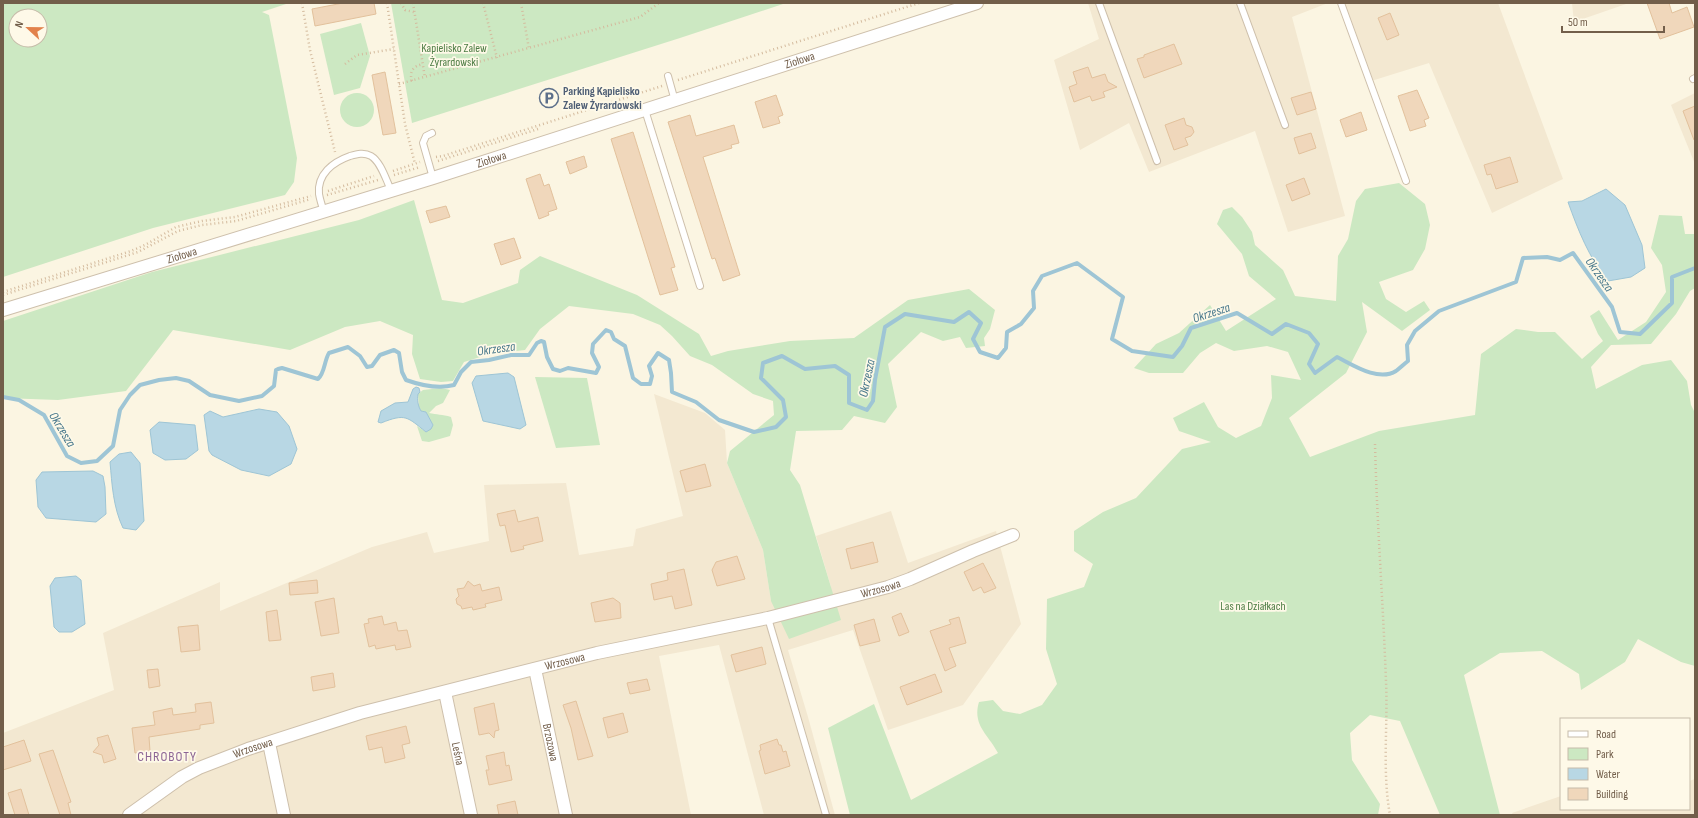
<svg xmlns="http://www.w3.org/2000/svg" width="1698" height="818" viewBox="0 0 1698 818" font-family="'Sofia Sans Condensed',sans-serif">
  <rect width="100%" height="100%" fill="#fbf5e2"/>
  <g fill="#f3e8d1">
    <path d="M1088 3H1328L1292 17 1345 216 1288 232 1255 131 1149 172 1129 123 1080 150 1054 60 1099 39Z"/>
    <path d="M1340 3H1498L1563 179 1492 213 1429 63 1368 82Z"/>
    <path d="M1572 3H1629L1574 22Z"/>
    <path d="M1695 93V164L1671 105Z"/>
    <path d="M654 394 705 413 725 430 727 463 763 550 771 601 831 587 816 536 891 511 908 563 996 531 1021 624 963 705 888 730 853 630 788 650 808 717 835 815H764L719 645 659 656 691 815H3V733L114 690 103 633 220 582V611L372 547 427 532 434 553 489 541 484 485 566 483 579 555 633 546 636 529 683 516Z"/>
    <path d="M1695 779V815H1513L1512 813 1561 796V809H1689V781Z"/>
  </g>
  <g fill="#cce8c2" fill-rule="evenodd">
    <path d="M3 3H289L262 12 269 15 297 158 294 182 285 195 153 228 3 277ZM16 16H40V40H16Z"/>
    <path d="M391 3H786L680 38 412 123Z"/>
    <path d="M361 23 370 56 360 88 334 95 320 34Z"/>
    <circle cx="357" cy="110" r="17"/>
    <path d="M1399 183 1425 204 1430 225 1425 249 1413 270 1379 282 1386 299 1406 312 1424 301 1430 310 1402 331 1362 302 1367 332 1346 373 1289 418 1310 457 1379 431 1475 415 1481 354 1516 329 1538 332H1555L1582 359 1603 341 1598 334 1590 316 1599 310 1618 340 1646 322 1666 292 1662 265 1651 248 1659 215 1682 216 1685 234H1695V288L1690 291 1676 314 1651 344 1611 345 1591 367 1596 389 1642 365 1671 360 1687 381 1691 405 1695 413V666L1681 662 1638 639 1625 662 1581 690 1579 674 1542 651 1500 653 1464 675 1500 815H1440L1400 721 1370 715 1350 733 1352 760 1380 804 1378 815H850L828 728 874 704 911 800 998 753C988 734 972 725 979 702L993 700 1003 711 1020 714 1042 705 1057 684 1046 649 1047 599 1084 587 1093 564 1074 551V531L1103 512 1136 498 1182 449 1211 442 1179 431 1173 418 1204 402 1218 427 1236 438 1261 426 1272 398 1271 375 1301 380 1288 352 1267 346 1234 351 1216 343 1200 353 1183 373H1149L1134 368 1156 344 1179 333 1210 305 1226 331 1276 299 1249 276 1242 254 1217 224 1223 210 1232 207 1242 217 1252 232 1255 245 1283 270 1295 296 1336 301 1338 256 1348 239 1356 201 1365 189Z"/>
    <path d="M414 200 442 300 463 303 518 283 520 270 540 256 637 295 699 334 711 356 728 351 790 341 854 338 908 300 969 289 995 310 990 329 984 338 985 346 966 348 960 337 943 341 921 332 888 364 897 407 885 423 854 416 842 430 796 431 790 470 800 485 841 620 789 639 771 601 763 550 727 463 730 451 774 415 773 401 753 394 712 365 690 356 672 336 660 325 633 314 569 306 540 329 525 350 490 354 464 362 453 381 441 382 420 379 412 354 413 335 380 321 345 327 290 350 173 330 126 391 58 400 3 398V321L152 272 359 220Z"/>
    <path d="M535 377 587 378 600 445 556 448Z"/>
    <path d="M441 388 450 390 443 403 436 406 429 413C437 415 442 414 451 417L453 425 450 436 429 442 422 441 417 426 426 432 433 425 426 412 421 411 419 407 418 394 423 390Z"/>
  </g>
  <g fill="#b8d7e4" stroke="#9ec5d5">
    <path d="M1606 189 1625 205 1642 245 1645 268 1631 277 1608 281C1589 258 1578 230 1568 202L1582 201Z"/>
    <path d="M508 373 514 377 526 425 520 429 483 421 472 383 476 376Z"/>
    <path d="M416 387 419 388 420 392 418 394C417 400 418 406 421 411L426 412 433 425 431 429 426 432C407 417 406 413 381 423L378 422 381 411 395 403 408 402 413 389Z"/>
    <path d="M259 409 277 412 289 426 297 449 291 464 269 476 241 470 212 455 209 451 204 415 210 411 223 417Z"/>
    <path d="M159 422 195 425 198 450 186 459 165 460 153 453 150 430Z"/>
    <path d="M131 452 140 463 144 521 136 530 123 528C113 507 112 484 110 462L119 454Z"/>
    <path d="M93 471 103 476 105 487 106 514 96 522 46 518 38 507 36 480 42 472Z"/>
    <path d="M76 576 81 580 85 624 72 632H59L54 627 50 586 55 578Z"/>
  </g>
  <g fill="none" stroke-linecap="round" stroke-linejoin="round">
    <path stroke="#9ec5d5" stroke-width="4" d="M3 397 19 400 44 415 67 456 81 463 97 461 113 446 120 410 130 395 140 385 159 380 176 378 189 381 210 395 239 401 262 396 274 386 276 370 278 369 282 368 318 379C325 373 324 361 329 353L348 347 360 356 367 367 372 366 380 355 394 350 399 353 402 372 406 380C420 385 439 389 454 385L461 372 471 362 489 360 511 355H529L537 343 541 341 544 342 547 357 553 369 560 371 568 368 596 373 599 367 592 353 593 344 606 330 611 332 614 339 625 346 633 378 641 384H650L652 376 649 366 658 353 669 360 671 373 672 392 696 402 719 420 754 432 776 427 786 417 783 400 761 378 763 363 782 356 805 369 835 366 849 375V403L867 410 873 401 875 380 885 327 905 314 954 322 969 312 981 323 973 339 980 352 998 358 1006 348 1007 332 1021 324 1034 308 1033 291 1042 276 1077 263 1123 297 1112 339 1132 351 1173 357 1182 346 1191 328 1237 313 1272 334 1286 324 1309 333 1318 344 1309 364 1315 373 1337 357C1353 365 1378 382 1396 371 1400 368 1404 364 1408 361L1407 345 1415 331 1439 311 1516 282 1523 258 1547 257 1560 260 1573 253 1612 307 1620 332 1640 334 1672 303V277L1695 268"/>
  </g>
  <g fill="#f0d7bb" stroke="#e2c19c">
    <path d="M374 3 376 14 315 26 312 9 343 3Z"/>
    <path d="M1647 3H1669L1672 13 1687 7 1694 27 1660 39Z"/>
    <path d="M1390 13 1399 35 1387 40 1378 18Z"/>
    <path d="M1174 44 1182 64 1144 78 1137 59 1144 57V55Z"/>
    <path d="M1088 67 1092 78 1105 74 1108 82 1117 87 1103 92 1105 97 1092 101 1090 96 1074 102 1069 87 1077 84 1073 72Z"/>
    <path d="M385 72 396 133 383 135 372 75Z"/>
    <path d="M1417 90 1429 118 1424 120 1426 126 1410 131 1398 96Z"/>
    <path d="M1311 92 1316 109 1297 115 1291 98Z"/>
    <path d="M776 95 783 115 778 117 780 123 763 128 755 102Z"/>
    <path d="M1695 106V140H1694L1683 111Z"/>
    <path d="M1361 112 1367 130 1346 137 1340 120Z"/>
    <path d="M690 115 696 136 734 125 739 143 731 145 732 148 703 157 740 275 723 281 715 258 712 259 668 122Z"/>
    <path d="M1184 118 1186 125 1192 127 1194 132 1191 136 1185 138 1188 145 1174 150 1165 125Z"/>
    <path d="M633 132 675 267 671 268 678 290 660 295 611 139Z"/>
    <path d="M1311 133 1316 148 1299 154 1294 138Z"/>
    <path d="M584 156 587 167 570 174 566 162Z"/>
    <path d="M1510 157 1518 182 1496 189 1491 174 1487 175 1484 165Z"/>
    <path d="M540 174 544 186 549 184 557 209 548 212 549 215 539 219 526 179Z"/>
    <path d="M1304 178 1310 194 1292 201 1286 185Z"/>
    <path d="M446 206 450 217 430 223 426 211Z"/>
    <path d="M514 238 521 258 501 265 494 244Z"/>
    <path d="M705 464 711 486 686 492 680 471Z"/>
    <path d="M515 510 518 522 538 517 543 541 523 546 524 549 511 552 505 525 500 526 497 514Z"/>
    <path d="M873 542 878 562 851 569 846 549Z"/>
    <path d="M737 556 745 579 717 586 712 570 716 562Z"/>
    <path d="M983 563 996 588 984 593 981 587 973 591 964 572Z"/>
    <path d="M684 569 692 605 675 609 672 596 654 600 651 584 668 580 667 573Z"/>
    <path d="M317 580 318 593 290 595 289 583Z"/>
    <path d="M468 581 474 586 480 584 482 591 499 587 502 600 485 604 486 607 473 610 472 607 462 609 461 606 457 604 456 599 459 596 457 589 464 588Z"/>
    <path d="M334 598 339 633 321 636 315 602Z"/>
    <path d="M613 598 620 603 621 618 595 622 591 603Z"/>
    <path d="M277 610 281 640 269 641 266 612Z"/>
    <path d="M901 613 909 632 899 636 892 617Z"/>
    <path d="M382 616 384 625 396 622 398 631 407 630 411 647 396 650 395 645 376 649 375 645 369 647 364 624 369 623 368 619Z"/>
    <path d="M959 617 966 643 949 648 956 666 945 671 930 631 951 624 949 620Z"/>
    <path d="M874 619 880 641 860 646 854 625Z"/>
    <path d="M198 625 200 650 181 652 178 627Z"/>
    <path d="M762 647 766 664 736 672 731 655Z"/>
    <path d="M158 669 160 686 149 688 147 670Z"/>
    <path d="M333 673 335 687 313 691 311 677Z"/>
    <path d="M935 674 942 692 907 705 900 687Z"/>
    <path d="M647 679 650 690 630 694 627 683Z"/>
    <path d="M576 701 593 756 578 760 571 728 563 705Z"/>
    <path d="M211 702 214 723 200 725V729L149 737 150 751 135 753 132 728 155 725 153 712 172 708 173 715 196 712 195 704Z"/>
    <path d="M494 703 499 730 495 731 494 738 489 733 479 735 474 708Z"/>
    <path d="M623 713 628 732 608 738 603 718Z"/>
    <path d="M406 726 410 743 402 745 405 758 385 763 382 747 369 750 366 736Z"/>
    <path d="M108 735 116 759 104 763 102 755 93 752 99 745 97 738Z"/>
    <path d="M777 739 779 745H781L783 752 786 751 790 766 765 774 759 751 761 750 760 745Z"/>
    <path d="M24 740 31 761 3 770V747Z"/>
    <path d="M53 750 71 802 68 803 71 815H60L39 754Z"/>
    <path d="M504 752 506 766 509 765 512 780 489 785 486 770H489L486 756Z"/>
    <path d="M21 789 29 815H15L8 793Z"/>
    <path d="M515 801 518 815H499L497 805Z"/>
  </g>
  <g fill="none" stroke-linecap="round" stroke-linejoin="round">
    <g stroke="#cec0ac" stroke-width="8">
      <g id="service">
        <path d="M1099 3 1157 161"/>
        <path d="M1240 3 1285 125"/>
        <path d="M1341 3 1406 181"/>
        <path d="M668 76 675 101"/>
        <path d="M1693 79 1695 78"/>
        <path d="M645 110 700 286"/>
        <path d="M432 133 426 136 423 143 433 178"/>
        <path d="M324 212C322 206 320 200 319 194 317 174 333 162 350 156 357 154 364 152 371 156 381 162 386 180 391 190"/>
        <path d="M768 618 826 815"/>
      </g>
    </g>
    <g stroke="#cec0ac" stroke-width="14">
      <g id="minor">
        <path id="s1" d="M3 310 433 178 977 3"/>
        <path id="s2" d="M535 669 566 815"/>
        <path id="s3" d="M445 692 471 815"/>
        <path d="M269 743 284 815"/>
        <path id="s4" d="M129 815 182 777 199 768 248 749 360 713 597 653 768 618 888 587 910 579 973 551 1013 535"/>
      </g>
    </g>
    <g stroke="#d4bb9e" stroke-width="2.5" stroke-dasharray="1 3" stroke-linecap="butt">
      <path d="M302 3 310 50 335 152"/>
      <path d="M387 3 405 124 415 164"/>
      <path d="M401 3 405 10 414 12"/>
      <path d="M413 3 425 78"/>
      <path d="M483 3 497 58"/>
      <path d="M521 3 529 49"/>
      <path d="M345 64 357 55 394 49"/>
      <path d="M678 80 919 3"/>
      <path d="M412 81C409 72 413 66 423 64"/>
      <path d="M399 84 640 17 659 3"/>
      <path d="M436 157 443 156 662 86"/>
      <path d="M438 161 538 129"/>
      <path d="M393 171 420 162"/>
      <path d="M394 175 420 167"/>
      <path d="M328 191 374 176"/>
      <path d="M327 195 378 180"/>
      <path d="M3 292 131 251 145 245 176 227 202 221 235 217 311 196"/>
      <path d="M3 295 138 252 178 231 202 225 236 221 311 199"/>
      <path d="M1375 444C1377 524 1383 602 1386 681 1388 726 1382 771 1390 815"/>
    </g>
    <use href="#service" stroke="#fff" stroke-width="6"/>
    <use href="#minor" stroke="#fff" stroke-width="12"/>
  </g>
  <defs>
    <g id="parking-ring" transform="scale(1)"><circle r="9.5" fill="#fef9e8" stroke="#5c6f8a" stroke-width="1.5"/><path d="M-3.5-5.5H1a3.5 3.5 0 0 1 0 7H-1V5.5H-3.5ZM-1-3.4V-.6H.8a1.4 1.4 0 0 0 0-2.8Z" fill="#5c6f8a"/></g>
  </defs>
  <g fill-rule="evenodd">
    <use href="#parking-ring" x="549" y="98"/>
  </g>
  <g text-anchor="middle" stroke-width="3.5" stroke-linejoin="round" paint-order="stroke">
    <g font-size="12" fill="#4e7d45" stroke="#fef9e8">
      <text x="454" y="52">Kapielisko Zalew<tspan x="454" dy="14">Żyrardowski</tspan></text>
      <text x="1253" y="610">Las na Działkach</text>
    </g>
    <g font-size="12" fill="#725e4a" stroke="#fef9e8">
      <text dy="4" stroke="none"><textPath href="#s1" startOffset="835">Ziołowa</textPath></text>
      <text dy="4" stroke="none"><textPath href="#s1" startOffset="511">Ziołowa</textPath></text>
      <text dy="4" stroke="none"><textPath href="#s1" startOffset="187">Ziołowa</textPath></text>
      <text dy="4" stroke="none"><textPath href="#s4" startOffset="790">Wrzosowa</textPath></text>
      <text dy="4" stroke="none"><textPath href="#s4" startOffset="466">Wrzosowa</textPath></text>
      <text dy="4" stroke="none"><textPath href="#s2" startOffset="75">Brzozowa</textPath></text>
      <text dy="4" stroke="none"><textPath href="#s4" startOffset="142">Wrzosowa</textPath></text>
      <text dy="4" stroke="none"><textPath href="#s3" startOffset="63">Leśna</textPath></text>
    </g>
    <g font-size="12" font-weight="bold" fill="#4e5e75" stroke="#fef9e8" text-anchor="start">
      <text x="563" y="95">Parking Kąpielisko<tspan x="563" dy="14">Zalew Żyrardowski</tspan></text>
    </g>
    <g font-size="13" font-style="italic" fill="#47778b" stroke="#fef9e8">
      <text transform="translate(1600 274) rotate(55)" y="5">Okrzesza</text>
      <text transform="translate(1211 312) rotate(-18)" y="5">Okrzesza</text>
      <text transform="translate(496 348) rotate(-8)" y="5">Okrzesza</text>
      <text transform="translate(866 378) rotate(-78)" y="5">Okrzesza</text>
      <text transform="translate(63 429) rotate(59)" y="5">Okrzesza</text>
    </g>
    <g font-size="14" letter-spacing="1" fill="#8c6595" stroke="#fef9e8">
      <text x="167" y="761">CHROBOTY</text>
    </g>
  </g>
  <rect width="1698" height="818" fill="none" stroke="#725e4a" stroke-width="8"/>
  <rect x="1560" y="718" width="130" height="92" fill="#fef9e8" stroke="#c6bba9"/>
  <rect x="1568" y="731" width="20" height="6" fill="#ffffff" stroke="#c6bba9"/>
  <text x="1596" y="738" font-size="12" fill="#725e4a">Road</text>
  <rect x="1568" y="748" width="20" height="12" fill="#cce8c2" stroke="#c6bba9"/>
  <text x="1596" y="758" font-size="12" fill="#725e4a">Park</text>
  <rect x="1568" y="768" width="20" height="12" fill="#b8d7e4" stroke="#c6bba9"/>
  <text x="1596" y="778" font-size="12" fill="#725e4a">Water</text>
  <rect x="1568" y="788" width="20" height="12" fill="#f0d7bb" stroke="#c6bba9"/>
  <text x="1596" y="798" font-size="12" fill="#725e4a">Building</text>
  <g transform="translate(28 28) rotate(292)"><circle r="19" fill="#fef9e8" stroke="#c6bba9"/>
  <path d="M0-3L7 15L0 10L-7 15Z" fill="#e2824b"/>
  <text y="-6" font-size="11" font-weight="bold" text-anchor="middle" fill="#725e4a">N</text>
  </g>
  <path d="M1562 26v6h102v-6" fill="none" stroke="#725e4a" stroke-width="2"/>
  <text x="1568" y="26" font-size="12" fill="#725e4a" stroke="#fef9e8" stroke-width="3" paint-order="stroke">50 m</text>
</svg>
